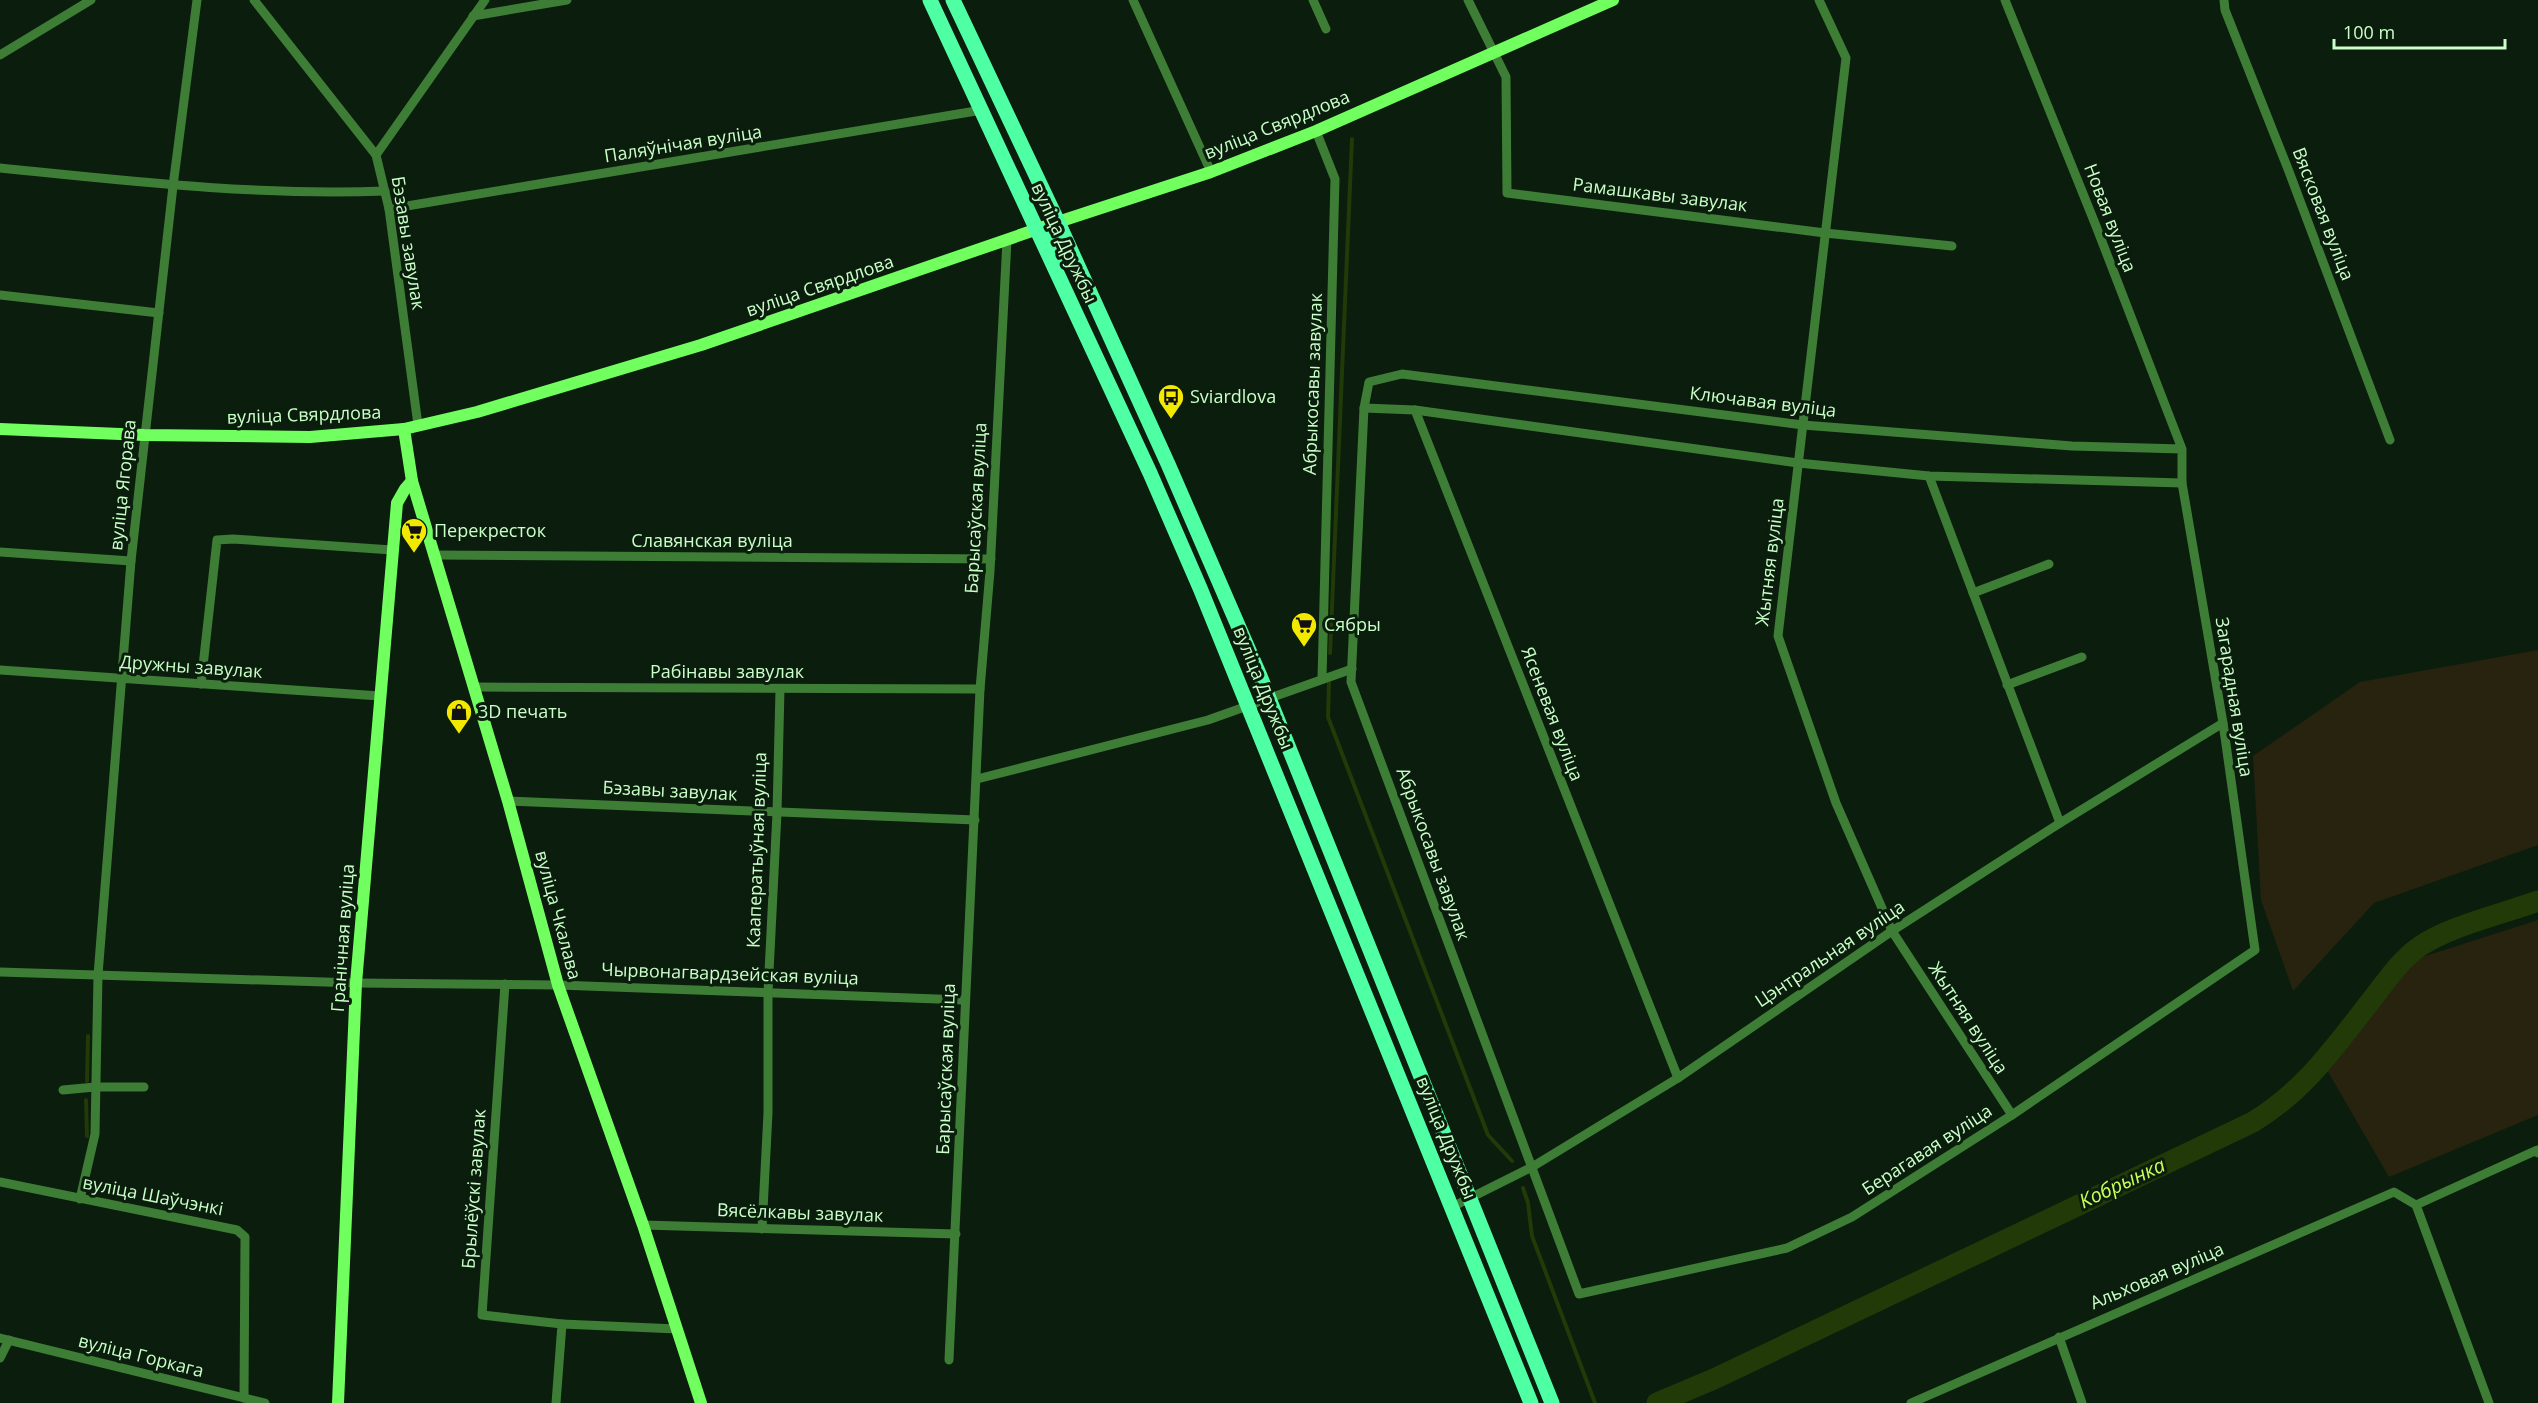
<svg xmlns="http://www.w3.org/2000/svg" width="2538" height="1403" viewBox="0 0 2538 1403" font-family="'Open Sans',sans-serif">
  <rect width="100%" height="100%" fill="#0b1d0c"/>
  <g fill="#27230e">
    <path d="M2538 650V845L2374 903 2293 991 2261 900 2253 756 2360 682Z"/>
    <path d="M2538 920V1115L2389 1177 2327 1070 2413 960Z"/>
  </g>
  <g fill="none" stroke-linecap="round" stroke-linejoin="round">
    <g stroke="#213a08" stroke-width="4">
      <path d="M1330 653 1352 139"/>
      <path d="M1329 683 1328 717 1488 1135 1512 1161"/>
      <path d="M87 1081 88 1036"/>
      <path d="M86 1100 87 1136"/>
      <path d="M1523 1188 1528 1203 1532 1236 1595 1403"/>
    </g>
    <path stroke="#213a08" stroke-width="21" d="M1657 1403 1714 1379 2253 1122C2304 1091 2334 1048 2370 1002 2385 983 2399 961 2419 947 2449 926 2502 914 2538 901"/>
    <g stroke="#3d7d35" stroke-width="9">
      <path d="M254 0 376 155 389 209 418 425"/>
      <path d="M1133 0 1211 172"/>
      <path d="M1313 0 1326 29"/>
      <path d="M1468 0 1506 77 1507 193 1825 233 1952 246"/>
      <path d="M1819 0 1846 58 1778 636 1836 803 1892 931 2012 1115"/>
      <path d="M2005 0 2096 226 2182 449V483L2223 723 2255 950 2012 1115 1852 1217 1787 1248 1579 1294 1351 682 1364 408 1369 382 1402 374 1803 425 2072 446 2182 449"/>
      <path d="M2224 0 2225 10 2288 169 2390 440"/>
      <path d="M473 16 567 0"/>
      <path d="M0 55 91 0"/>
      <path d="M1316 131 1335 179 1322 678"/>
      <path d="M376 155 485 0"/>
      <path d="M0 168C128 181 256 196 385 191"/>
      <path d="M389 209 982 110"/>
      <path d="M0 295 159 313"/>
      <path d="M1364 408 1415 410 1678 1078"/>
      <path d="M1415 410 1798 463 1929 476 2182 483"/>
      <path d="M1929 476 2060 823"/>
      <path d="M0 552 131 561"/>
      <path d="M434 555 991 559"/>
      <path d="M1973 593 2049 564"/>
      <path d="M0 670 380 696"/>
      <path d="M201 684 217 540 233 539 392 550"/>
      <path d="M2007 685 2082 657"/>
      <path d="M475 687 980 689"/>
      <path d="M977 779 1208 720 1352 669"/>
      <path d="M508 801 975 820"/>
      <path d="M0 972 356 983 558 985 964 1000"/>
      <path d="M505 984 482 1315 562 1324 556 1403"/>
      <path d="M63 1090 95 1087H144"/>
      <path d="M0 1182 237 1230 245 1237 244 1398"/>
      <path d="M80 1199 95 1134 98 975 131 561 173 186 197 0"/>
      <path d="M2416 1205 2489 1403"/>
      <path d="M2416 1205 2537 1150 2538 1153"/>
      <path d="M1452 1207 1532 1167 1678 1078 1892 931 2060 823 2223 723"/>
      <path d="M643 1225 956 1234"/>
      <path d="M762 1229 768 1113V992L777 813 780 689"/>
      <path d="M562 1324 677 1329"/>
      <path d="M2059 1337 2082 1403"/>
      <path d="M0 1338 265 1403"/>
      <path d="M0 1358 9 1340"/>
      <path d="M949 1360 980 689 990 571 1007 240"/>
      <path d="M1911 1403 2394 1192 2416 1205"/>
    </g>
    <g stroke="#71ff5f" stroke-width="12">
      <path d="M0 429 144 435 310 437 404 429 477 412 701 345 1058 222 1211 172 1316 131 1613 0"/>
      <path d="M404 429 412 481 508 801 558 985 643 1225 701 1403"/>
      <path d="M338 1403 356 983 397 503 405 489 412 481"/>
    </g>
    <g stroke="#4fffa4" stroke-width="15">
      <path d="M930 0 1150 473 1200 588 1531 1403"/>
      <path d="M953 0 1058 222 1168 464 1260 676 1552 1403"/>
      <path d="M1036 230C1052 231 1058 244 1064 257"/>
    </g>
  </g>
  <defs>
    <g id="bus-pin" transform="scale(1.35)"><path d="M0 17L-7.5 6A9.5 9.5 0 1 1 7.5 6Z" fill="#f3e900" stroke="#0b1d0c"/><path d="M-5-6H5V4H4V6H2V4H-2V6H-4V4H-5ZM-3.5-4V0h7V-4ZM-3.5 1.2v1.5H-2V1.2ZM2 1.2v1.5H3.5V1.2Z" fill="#111"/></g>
    <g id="supermarket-pin" transform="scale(1.35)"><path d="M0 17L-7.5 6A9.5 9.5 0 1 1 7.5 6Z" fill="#f3e900" stroke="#0b1d0c"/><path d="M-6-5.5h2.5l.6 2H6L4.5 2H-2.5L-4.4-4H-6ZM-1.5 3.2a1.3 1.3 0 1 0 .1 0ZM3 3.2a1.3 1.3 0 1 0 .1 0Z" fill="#111"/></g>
    <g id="shop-pin" transform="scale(1.35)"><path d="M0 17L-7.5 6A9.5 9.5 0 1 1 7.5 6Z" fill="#f3e900" stroke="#0b1d0c"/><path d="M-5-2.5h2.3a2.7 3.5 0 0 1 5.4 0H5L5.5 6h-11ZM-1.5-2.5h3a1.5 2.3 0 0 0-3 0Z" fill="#111"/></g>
  </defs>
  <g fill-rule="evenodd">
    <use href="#bus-pin" x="1171" y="397"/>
    <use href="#supermarket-pin" x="414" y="531"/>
    <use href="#supermarket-pin" x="1304" y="625"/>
    <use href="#shop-pin" x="459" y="712"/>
  </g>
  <g text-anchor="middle" stroke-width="6" stroke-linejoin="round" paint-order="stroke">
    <g font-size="18" fill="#c9ffc8" stroke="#0b1d0c">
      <text transform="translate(1277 125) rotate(-22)" y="6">вуліца Свярдлова</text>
      <text transform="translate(683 144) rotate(-9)" y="6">Паляўнічая вуліца</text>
      <text transform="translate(1660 195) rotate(7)" y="6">Рамашкавы завулак</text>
      <text transform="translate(2323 214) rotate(69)" y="6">Вясковая вуліца</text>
      <text transform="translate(2110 218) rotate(69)" y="6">Новая вуліца</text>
      <text transform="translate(408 243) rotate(81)" y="6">Бэзавы завулак</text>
      <text transform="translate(1064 243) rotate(65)" y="6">вуліца Дружбы</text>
      <text transform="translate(820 286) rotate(-19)" y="6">вуліца Свярдлова</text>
      <text transform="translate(1313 384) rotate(-88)" y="6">Абрыкосавы завулак</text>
      <text transform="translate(1763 402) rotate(7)" y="6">Ключавая вуліца</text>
      <text transform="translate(304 415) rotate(-2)" y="6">вуліца Свярдлова</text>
      <text transform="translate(123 485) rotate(-84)" y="6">вуліца Ягорава</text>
      <text transform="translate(976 508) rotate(-87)" y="6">Барысаўская вуліца</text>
      <text x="712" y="547">Славянская вуліца</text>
      <text transform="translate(1770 562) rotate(-83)" y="6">Жытняя вуліца</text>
      <text transform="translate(191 667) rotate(4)" y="6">Дружны завулак</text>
      <text x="727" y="678">Рабінавы завулак</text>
      <text transform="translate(1263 688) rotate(68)" y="6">вуліца Дружбы</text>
      <text transform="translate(2234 697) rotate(81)" y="6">Загарадная вуліца</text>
      <text transform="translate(1552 714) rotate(69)" y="6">Ясеневая вуліца</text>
      <text transform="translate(670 791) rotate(3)" y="6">Бэзавы завулак</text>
      <text transform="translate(757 850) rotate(-88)" y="6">Кааператыўная вуліца</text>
      <text transform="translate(1433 854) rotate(70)" y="6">Абрыкосавы завулак</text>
      <text transform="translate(558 915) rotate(75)" y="6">вуліца Чкалава</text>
      <text transform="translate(343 938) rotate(-86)" y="6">Гранічная вуліца</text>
      <text transform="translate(1830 954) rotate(-34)" y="6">Цэнтральная вуліца</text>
      <text transform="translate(730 974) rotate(2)" y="6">Чырвонагвардзейская вуліца</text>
      <text transform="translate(1968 1018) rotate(57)" y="6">Жытняя вуліца</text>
      <text transform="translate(946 1069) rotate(-88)" y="6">Барысаўская вуліца</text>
      <text transform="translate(1446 1138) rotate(68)" y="6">вуліца Дружбы</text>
      <text transform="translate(1927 1150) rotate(-33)" y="6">Берагавая вуліца</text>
      <text transform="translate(474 1189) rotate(-86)" y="6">Брылёўскі завулак</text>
      <text transform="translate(153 1196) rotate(11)" y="6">вуліца Шаўчэнкі</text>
      <text transform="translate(800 1213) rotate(2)" y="6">Вясёлкавы завулак</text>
      <text transform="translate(2157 1276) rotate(-23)" y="6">Альховая вуліца</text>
      <text transform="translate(141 1356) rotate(14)" y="6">вуліца Горкага</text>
    </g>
    <g font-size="18" fill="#c9ffc8" stroke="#0b1d0c" text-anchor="start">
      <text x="1190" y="403">Sviardlova</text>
      <text x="434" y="537">Перекресток</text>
      <text x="1324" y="631">Сябры</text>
      <text x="478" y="718">3D печать</text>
    </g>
    <g font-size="20" font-style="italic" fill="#c8ff56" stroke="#0b1d0c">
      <text transform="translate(2122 1183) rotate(-25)" y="7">Кобрынка</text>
    </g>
  </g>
  <path d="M2334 39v9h171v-9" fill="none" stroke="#c9ffc8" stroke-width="3"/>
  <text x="2343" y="39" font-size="18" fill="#c9ffc8" stroke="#0b1d0c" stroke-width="4.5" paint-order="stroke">100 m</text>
</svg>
